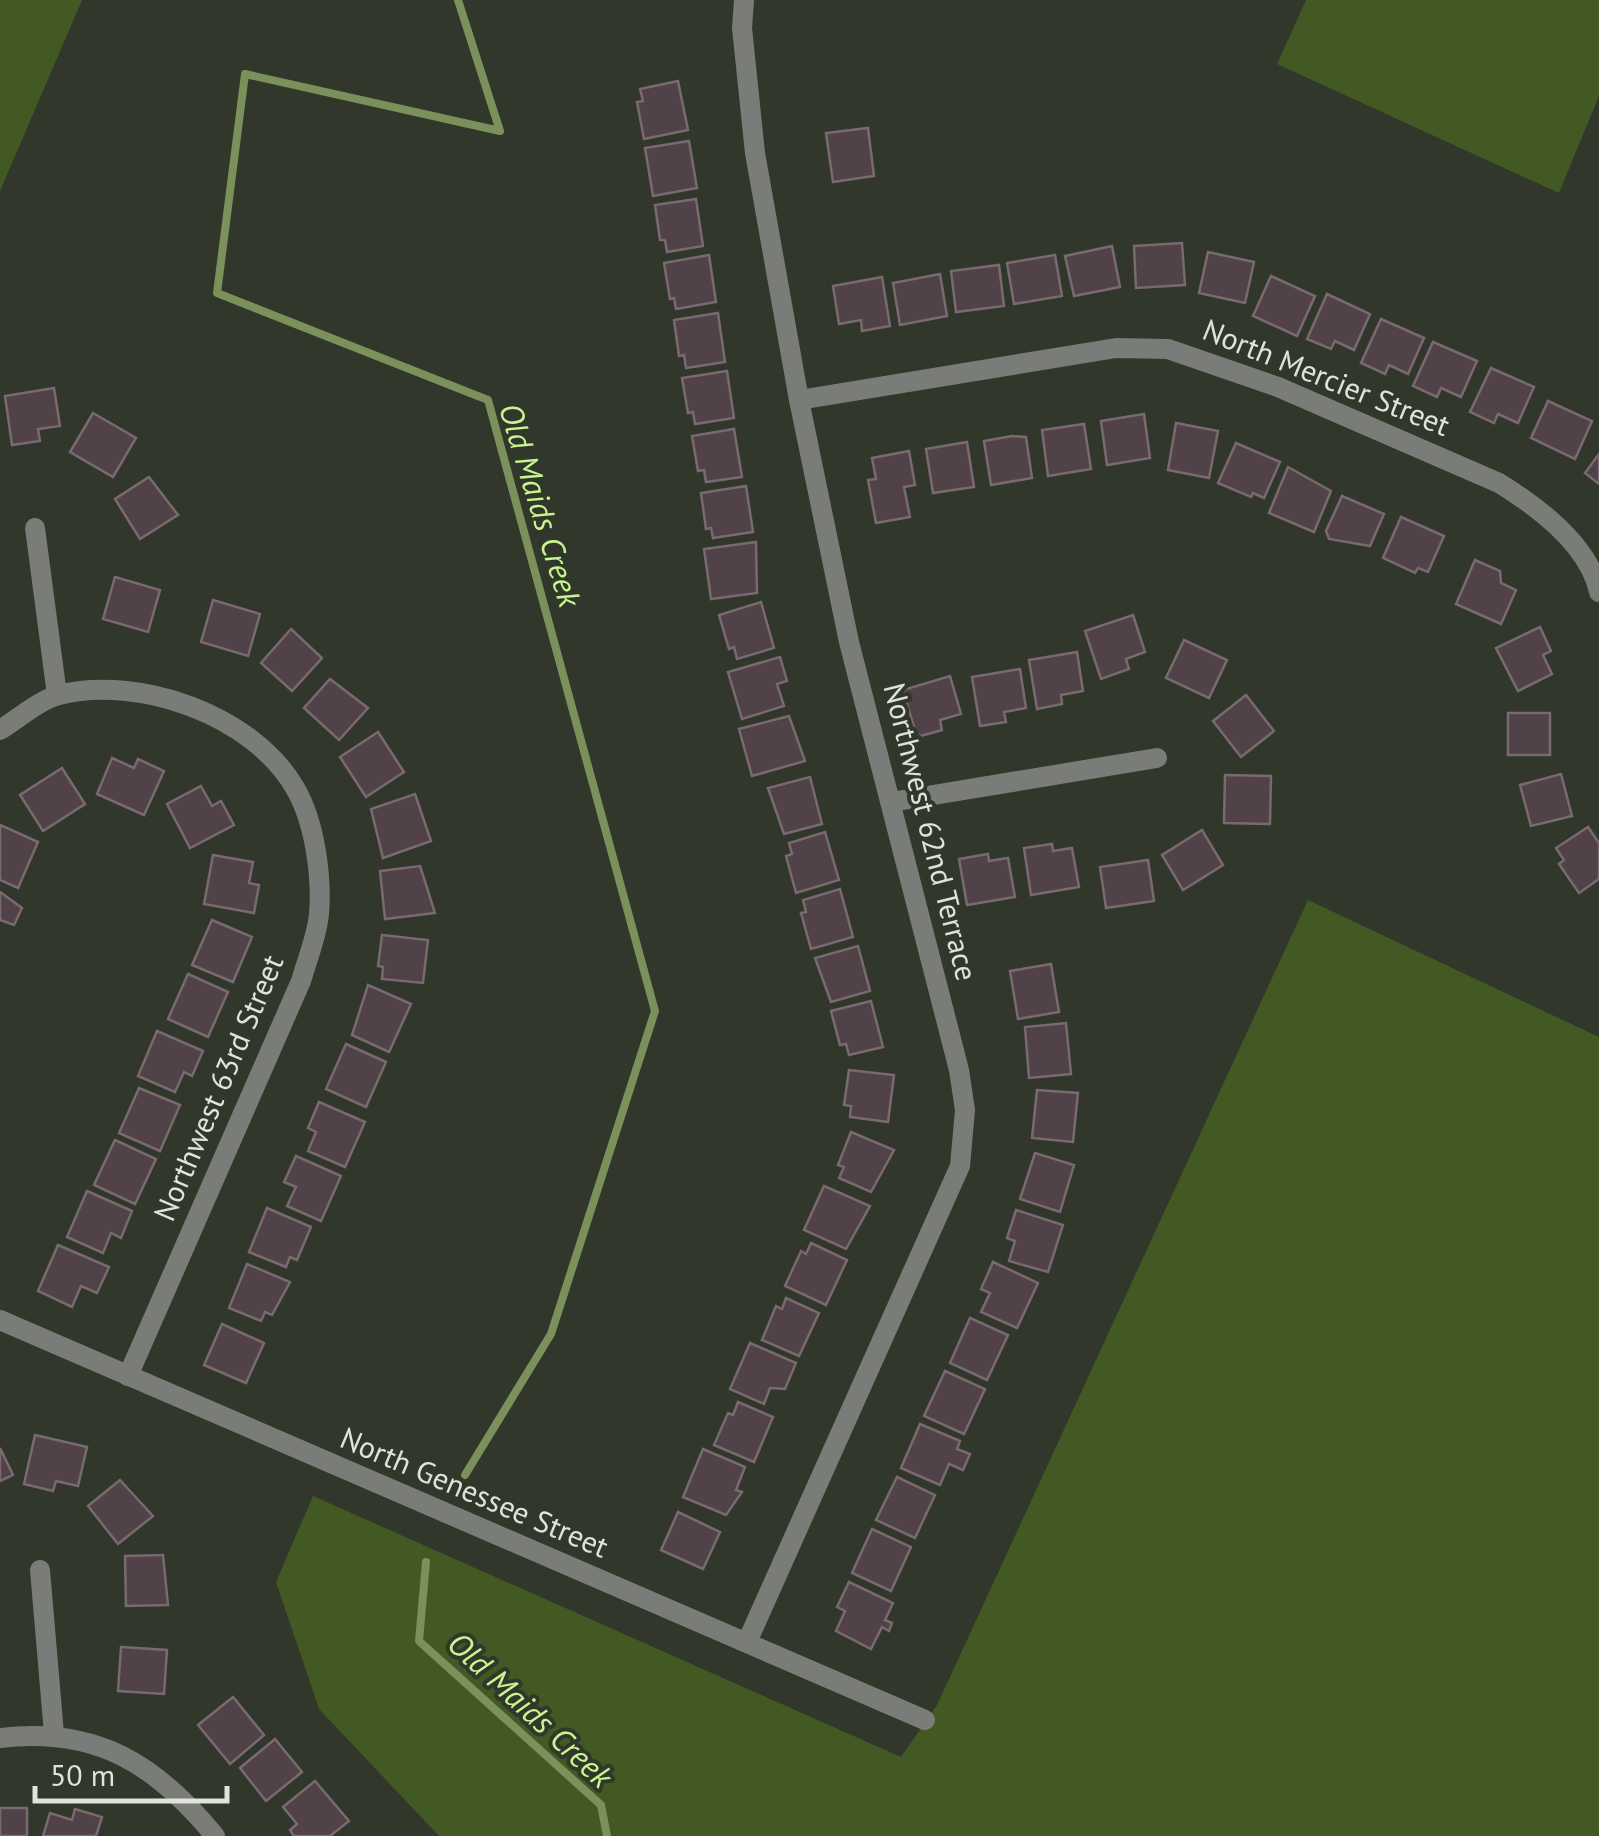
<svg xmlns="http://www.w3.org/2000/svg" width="1599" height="1836" viewBox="0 0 1599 1836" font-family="'PT Sans',sans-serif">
  <rect width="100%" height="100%" fill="#31372a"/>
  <g fill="#435924">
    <path d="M0 0H82L0 191Z"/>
    <path d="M1306 0H1599V96L1559 193 1277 64Z"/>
    <path d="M1308 900 1599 1037V1836H439L319 1709 276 1582 313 1496 901 1757 937 1705Z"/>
  </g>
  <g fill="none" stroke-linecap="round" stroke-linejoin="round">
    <g stroke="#7b905b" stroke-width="8">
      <path d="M458 0 500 131 245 74 217 293 488 400 655 1011 551 1334 465 1475"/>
      <path d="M426 1562 419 1641 601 1805 607 1836"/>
    </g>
  </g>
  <g fill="#514248" stroke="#796970" stroke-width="2.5">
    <path d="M678 81 688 130 644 139 637 102 643 101 640 89Z"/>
    <path d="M868 128 874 176 833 182 826 133Z"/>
    <path d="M689 141 697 188 653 196 645 148Z"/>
    <path d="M696 199 703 246 667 252 665 240H660L655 205Z"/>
    <path d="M1182 243 1185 285 1136 288 1134 246Z"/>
    <path d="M1112 246 1120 287 1074 296 1065 256Z"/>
    <path d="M1208 252 1254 262 1245 303 1199 293Z"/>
    <path d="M709 255 716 302 676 309 674 298 670 299 664 263Z"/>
    <path d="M1055 255 1062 296 1014 304 1007 263Z"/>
    <path d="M999 265 1004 306 956 312 951 271Z"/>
    <path d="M940 274 947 316 900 325 893 283Z"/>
    <path d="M1271 276 1315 296 1297 336 1253 316Z"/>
    <path d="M882 277 890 326 862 331 861 320 839 324 833 286Z"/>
    <path d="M1327 294 1370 314 1354 350 1335 341 1331 349 1307 339Z"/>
    <path d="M718 313 725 362 686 368 684 355 679 356 674 320Z"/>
    <path d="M1381 319 1424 338 1408 374 1389 365 1385 374 1361 363Z"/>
    <path d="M1433 342 1477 361 1461 397 1441 388 1437 397 1413 386Z"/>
    <path d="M1491 368 1534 387 1518 423 1498 414 1494 423 1470 412Z"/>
    <path d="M727 371 734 418 695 424 693 412 688 413 682 378Z"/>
    <path d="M54 388 60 426 38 429 40 441 12 445 5 396Z"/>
    <path d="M1548 401 1592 421 1575 459 1531 438Z"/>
    <path d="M93 413 136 438 113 477 70 452Z"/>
    <path d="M1144 414 1150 458 1107 465 1101 421Z"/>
    <path d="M1176 423 1218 431 1209 478 1168 470Z"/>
    <path d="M1084 424 1091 469 1048 476 1042 430Z"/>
    <path d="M734 429 742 477 706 482 704 470 698 471 692 436Z"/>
    <path d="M1012 436 1026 437 1032 478 991 485 984 441Z"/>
    <path d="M967 442 974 487 933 493 926 449Z"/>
    <path d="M1236 443 1280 462 1264 498 1253 493 1251 497 1218 483Z"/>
    <path d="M909 451 915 485 904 487 910 517 876 523 868 480 876 479 872 458Z"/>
    <path d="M1599 454V484L1585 473Z"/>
    <path d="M1288 467 1331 491 1314 532 1269 513Z"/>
    <path d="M149 477 178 515 140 539 115 499Z"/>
    <path d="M746 486 753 532 713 538 711 528 706 529 701 493Z"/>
    <path d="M1342 496 1384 514 1370 546 1329 539 1326 531Z"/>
    <path d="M1401 517 1444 536 1428 572 1418 568 1415 573 1383 558Z"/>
    <path d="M756 542 757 593 711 599 704 549Z"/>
    <path d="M1475 560 1500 571 1501 583 1516 590 1501 624 1456 604Z"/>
    <path d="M115 577 160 590 148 632 103 619Z"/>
    <path d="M213 600 260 614 248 656 201 642Z"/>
    <path d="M761 602 774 648 737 659 734 647 729 649 719 615Z"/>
    <path d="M1133 615 1145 652 1126 659 1129 669 1101 679 1085 631Z"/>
    <path d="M1540 627 1551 651 1543 655 1552 674 1518 691 1496 648Z"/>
    <path d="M291 629 322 658 292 691 261 663Z"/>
    <path d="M1184 640 1227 660 1209 698 1166 678Z"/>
    <path d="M1077 652 1083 691 1061 695 1062 704 1037 709 1029 660Z"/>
    <path d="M780 657 787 681 777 684 784 706 742 719 728 672Z"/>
    <path d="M1020 669 1026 708 1004 712 1006 722 980 726 972 677Z"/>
    <path d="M950 676 961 714 940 720 942 730 917 737 903 690Z"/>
    <path d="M330 679 368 708 339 740 304 708Z"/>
    <path d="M1246 695 1274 731 1241 757 1213 721Z"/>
    <rect x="1508" y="713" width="42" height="42"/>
    <path d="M789 716 805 761 752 776 739 729Z"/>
    <path d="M378 732 404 772 366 797 340 757Z"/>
    <path d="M112 758 134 768 138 759 164 771 144 815 97 794Z"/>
    <path d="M62 768 85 804 43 831 20 795Z"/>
    <path d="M1561 774 1572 816 1531 826 1520 785Z"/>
    <path d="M1225 775 1271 776 1270 824 1224 823Z"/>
    <path d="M810 777 822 824 784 834 768 788Z"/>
    <path d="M201 786 212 806 221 801 234 825 190 848 167 804Z"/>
    <path d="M415 794 431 841 383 858 371 809Z"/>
    <path d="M0 825 38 842 18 888 0 880Z"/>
    <path d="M1588 827 1599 843V879L1579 893 1559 864 1564 860 1556 848Z"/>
    <path d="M1202 830 1223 865 1183 890 1162 855Z"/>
    <path d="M825 832 839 880 796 893 786 856 792 854 789 843Z"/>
    <path d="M1052 844 1053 851 1072 848 1079 887 1031 895 1024 848Z"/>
    <path d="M988 854 989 861 1008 858 1015 897 967 905 959 859Z"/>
    <path d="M213 855 253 862 249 883 259 885 254 913 204 904Z"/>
    <path d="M1148 860 1154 901 1106 908 1100 867Z"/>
    <path d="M420 866 435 913 385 919 380 871Z"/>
    <path d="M840 889 853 937 811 949 801 913 806 912 803 900Z"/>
    <path d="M0 892 22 908 14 925 0 920Z"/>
    <path d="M212 920 252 937 233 982 192 965Z"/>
    <path d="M382 935 428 940 423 983 382 979 383 967 378 966Z"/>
    <path d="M858 946 870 991 831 1002 815 958Z"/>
    <path d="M1051 964 1059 1012 1018 1019 1010 971Z"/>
    <path d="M188 974 228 992 208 1037 168 1019Z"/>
    <path d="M368 985 411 1004 389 1052 352 1035Z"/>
    <path d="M871 1001 883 1047 849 1055 846 1044 840 1045 831 1011Z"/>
    <path d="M1066 1023 1071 1074 1029 1078 1025 1027Z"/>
    <path d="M157 1031 203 1051 192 1076 184 1072 175 1092 138 1076Z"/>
    <path d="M346 1044 386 1062 366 1107 326 1089Z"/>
    <path d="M849 1070 894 1075 888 1122 850 1117 851 1106 844 1105Z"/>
    <path d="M139 1088 180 1105 160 1151 119 1133Z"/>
    <path d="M1037 1090 1078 1093 1073 1142 1032 1138Z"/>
    <path d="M319 1102 365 1122 345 1167 308 1151 316 1132 308 1128Z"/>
    <path d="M851 1132 894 1150 871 1192 839 1178 844 1167 838 1165Z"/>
    <path d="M115 1140 156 1159 135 1204 94 1185Z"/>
    <path d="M1035 1153 1074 1165 1060 1212 1020 1199Z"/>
    <path d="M296 1156 341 1176 321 1221 287 1206 296 1187 284 1182Z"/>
    <path d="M824 1186 870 1206 846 1249 804 1230Z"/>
    <path d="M87 1191 132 1211 121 1238 111 1233 103 1253 67 1237Z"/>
    <path d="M267 1208 311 1227 297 1260 290 1257 286 1267 249 1252Z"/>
    <path d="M1016 1210 1063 1225 1048 1272 1009 1261 1015 1241 1007 1238Z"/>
    <path d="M811 1243 847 1260 826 1305 785 1286 801 1251 806 1254Z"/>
    <path d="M58 1245 109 1267 97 1293 81 1286 72 1307 38 1291Z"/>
    <path d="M993 1262 1038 1283 1017 1328 981 1312 990 1293 981 1289Z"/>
    <path d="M247 1264 290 1282 272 1315 265 1312 261 1321 229 1308Z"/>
    <path d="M786 1298 819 1313 799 1356 762 1340 776 1306 782 1309Z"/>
    <path d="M970 1318 1008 1335 987 1380 950 1363Z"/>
    <path d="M222 1324 264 1343 246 1383 204 1365Z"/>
    <path d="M750 1343 796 1363 785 1389 770 1388 764 1404 730 1389Z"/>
    <path d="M945 1371 985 1389 964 1434 924 1416Z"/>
    <path d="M738 1402 773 1417 754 1462 714 1445 728 1413 733 1415Z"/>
    <path d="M920 1424 960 1441 957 1449 970 1454 963 1470 949 1464 940 1485 901 1468Z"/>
    <path d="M35 1435 87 1447 78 1486 56 1481 53 1491 24 1484Z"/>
    <path d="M0 1448 13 1475 0 1481Z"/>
    <path d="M703 1449 745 1467 736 1490 742 1492 726 1515 683 1497Z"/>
    <path d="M897 1477 935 1495 915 1538 876 1520Z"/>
    <path d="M120 1480 153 1516 118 1544 88 1506Z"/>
    <path d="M678 1512 720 1532 703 1569 661 1550Z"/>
    <path d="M872 1529 911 1547 891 1591 852 1573Z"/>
    <path d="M163 1555 168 1605 126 1606 125 1556Z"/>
    <path d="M849 1582 893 1603 885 1620 892 1623 889 1631 882 1627 871 1649 836 1631 845 1611 837 1607Z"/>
    <path d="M121 1647 167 1650 164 1694 118 1691Z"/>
    <path d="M233 1697 264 1735 230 1764 198 1725Z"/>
    <path d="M275 1739 302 1772 266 1801 240 1768Z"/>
    <path d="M315 1781 349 1821 330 1836H294L290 1830 297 1824 283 1807Z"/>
    <rect x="0" y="1808" width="27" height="28"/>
    <path d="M75 1809 102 1817 96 1836H43L50 1813 72 1820Z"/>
  </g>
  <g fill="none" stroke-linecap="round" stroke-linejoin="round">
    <g stroke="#7a7d77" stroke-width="20">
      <path d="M744 0 742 28 755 153 799 400 849 642 959 1070 965 1110 960 1166 747 1642"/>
      <path d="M799 400 1116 348 1168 349 1278 387 1499 483C1538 507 1589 545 1599 592"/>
      <path d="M35 528 57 695"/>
      <path d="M0 730C18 719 39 700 59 695 139 675 253 715 295 788 315 822 322 876 319 914 317 936 307 960 301 981L128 1376"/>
      <path d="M891 802 1157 758"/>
      <path d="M0 1320 925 1720"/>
      <path d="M40 1570 54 1734"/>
      <path d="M0 1738C96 1727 155 1763 215 1836"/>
    </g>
  </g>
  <g text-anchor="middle" stroke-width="8" stroke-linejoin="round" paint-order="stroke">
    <g font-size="30" fill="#dfe3db" stroke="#31372a">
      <text transform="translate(1326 378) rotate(22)" y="10">North Mercier Street</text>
      <text transform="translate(930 832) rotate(76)" y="10">Northwest 62nd Terrace</text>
      <text transform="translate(219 1088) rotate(-67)" y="10">Northwest 63rd Street</text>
      <text transform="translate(474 1493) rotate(23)" y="10">North Genessee Street</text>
    </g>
    <g font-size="32" font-style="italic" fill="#c8f590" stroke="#31372a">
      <text transform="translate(540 505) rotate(73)" y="11">Old Maids Creek</text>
      <text transform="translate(530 1710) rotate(43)" y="11">Old Maids Creek</text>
    </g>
  </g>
  <path d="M35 1786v15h192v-15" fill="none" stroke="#dfe3db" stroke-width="5"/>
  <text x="50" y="1786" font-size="30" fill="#dfe3db" stroke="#31372a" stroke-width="8" paint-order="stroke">50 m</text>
</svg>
